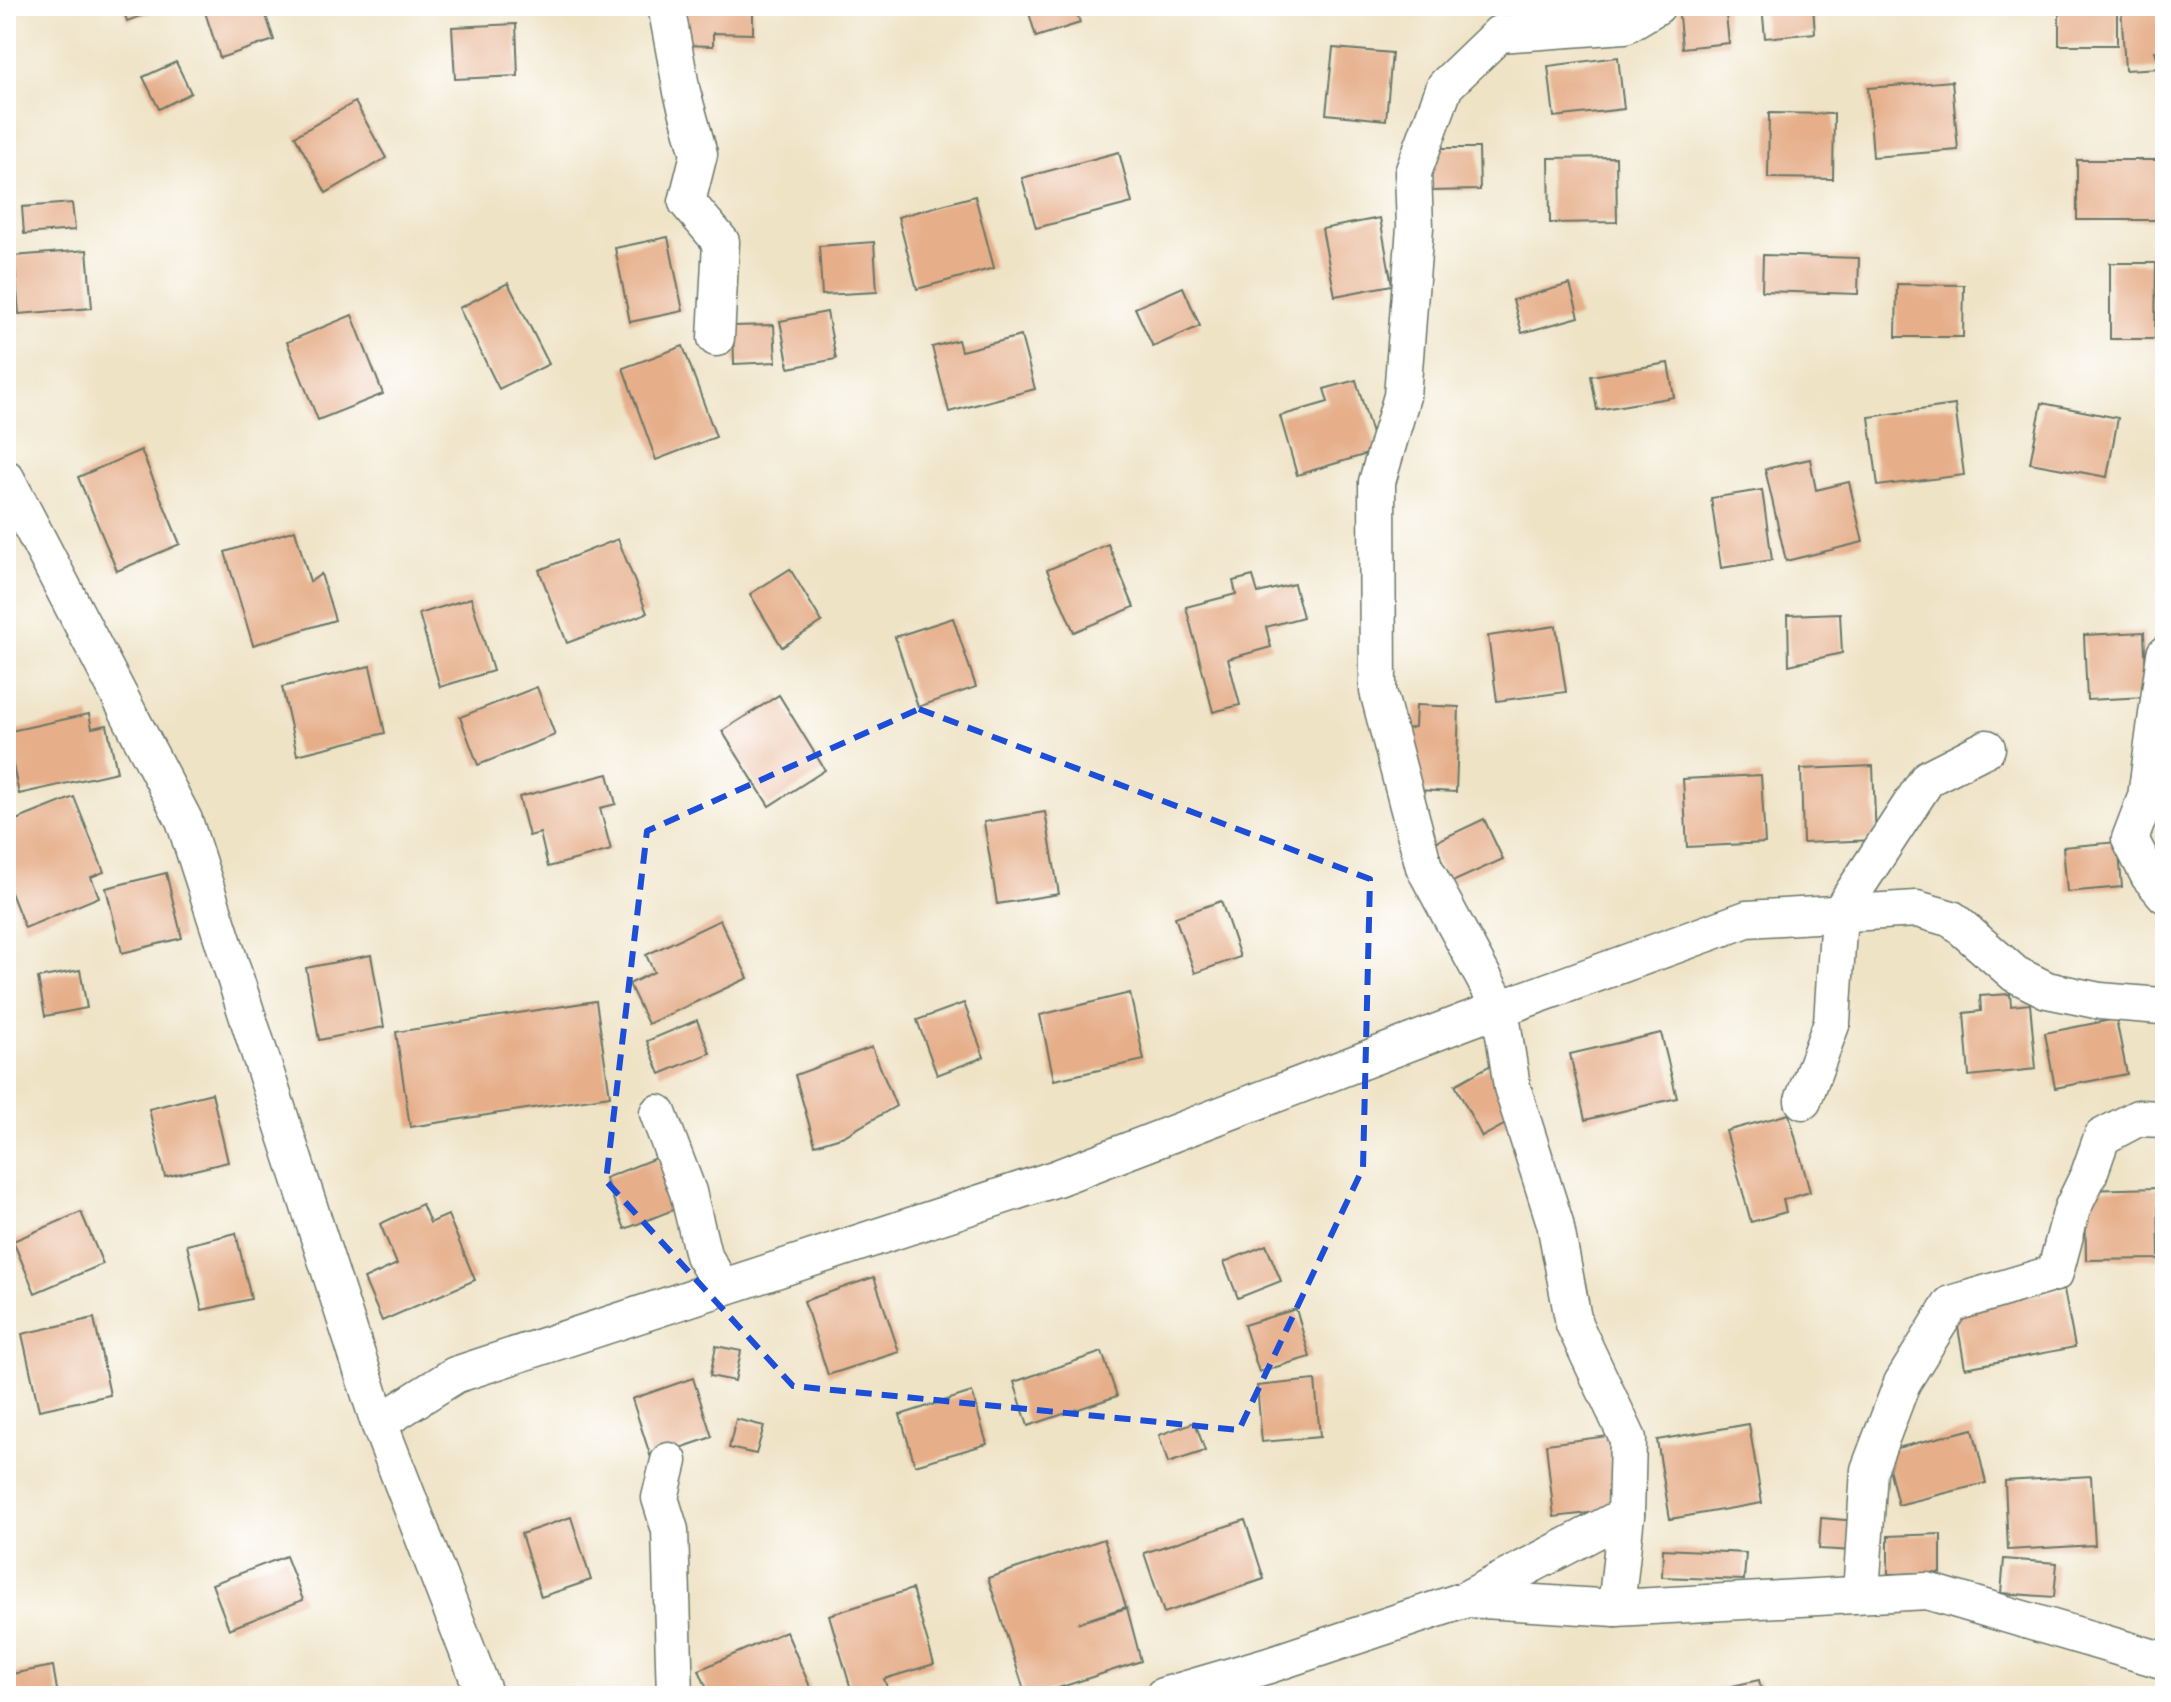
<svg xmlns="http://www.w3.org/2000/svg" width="2171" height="1702" viewBox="0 0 2171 1702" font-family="Sriracha,sans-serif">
  <rect width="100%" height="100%" fill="#fff"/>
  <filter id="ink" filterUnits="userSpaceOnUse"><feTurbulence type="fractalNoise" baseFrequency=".0125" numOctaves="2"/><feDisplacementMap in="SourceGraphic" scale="16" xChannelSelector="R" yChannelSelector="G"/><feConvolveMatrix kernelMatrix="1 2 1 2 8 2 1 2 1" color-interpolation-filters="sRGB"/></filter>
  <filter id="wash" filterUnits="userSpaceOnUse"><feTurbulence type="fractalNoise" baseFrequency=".006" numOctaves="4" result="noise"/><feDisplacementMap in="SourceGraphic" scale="32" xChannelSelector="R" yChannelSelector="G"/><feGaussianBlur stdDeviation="1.8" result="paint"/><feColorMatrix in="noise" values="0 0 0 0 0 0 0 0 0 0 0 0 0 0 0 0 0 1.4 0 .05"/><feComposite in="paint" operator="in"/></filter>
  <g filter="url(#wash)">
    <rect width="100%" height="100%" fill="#efe3c6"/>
    <g id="blocks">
      <g fill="#e6af8a">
        <path d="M122 6H160L161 9 127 21Z"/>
        <path d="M203 6H263L274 40 220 58Z"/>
        <path d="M682 6H753V34L713 33V46L681 45Z"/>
        <path d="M1027 6H1075L1080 23 1036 37Z"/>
        <path d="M1678 6H1725L1729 43 1682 48Z"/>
        <path d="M1762 6H1813L1815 33 1765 38Z"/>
        <rect x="2059" y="6" width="58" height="39"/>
        <path d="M2121 6H2165V50L2155 51 2161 68 2125 70Z"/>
        <path d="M516 24 518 76 455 79 452 27Z"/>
        <path d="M1333 48 1392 53 1386 120 1326 114Z"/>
        <path d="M1618 57 1624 109 1554 117 1548 66Z"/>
        <path d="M176 62 191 93 159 109 143 77Z"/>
        <path d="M1952 81 1958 150 1873 157 1868 88Z"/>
        <path d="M355 102 386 158 326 193 295 136Z"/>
        <path d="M1769 113 1834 114 1833 179 1768 178Z"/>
        <path d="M1429 148H1479L1480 190 1429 191Z"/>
        <path d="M1119 152 1132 203 1036 228 1022 178Z"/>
        <path d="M1616 157 1617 222 1550 223 1549 158Z"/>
        <rect x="2077" y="160" width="83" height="60"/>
        <path d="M975 196 994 268 917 289 898 217Z"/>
        <path d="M72 203 75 230 24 234 22 207Z"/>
        <path d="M1380 218 1392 285 1335 296 1322 229Z"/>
        <path d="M668 237 683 311 630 322 615 248Z"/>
        <path d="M874 242 877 292 822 295 819 246Z"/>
        <path d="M87 250 92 308 19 314 14 256Z"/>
        <path d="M1763 255 1859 258 1858 294 1762 291Z"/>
        <path d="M2110 263H2156L2155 339H2110Z"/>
        <path d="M508 283 549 364 499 389 459 308Z"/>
        <path d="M1570 284 1579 317 1522 333 1513 300Z"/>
        <path d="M1897 284 1964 285 1963 337H1896Z"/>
        <path d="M1183 287 1200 326 1153 347 1135 308Z"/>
        <path d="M827 312 836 359 789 368 780 321Z"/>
        <path d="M352 315 383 394 318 420 287 342Z"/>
        <path d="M774 325 776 362 734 364 733 326Z"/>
        <path d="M1021 336 1035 389 949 412 932 347 958 340 961 351Z"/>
        <path d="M683 346 716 437 656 460 623 368Z"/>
        <path d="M1668 363 1674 397 1597 410 1591 376Z"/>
        <path d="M1356 380 1377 451 1297 475 1280 416 1328 402 1324 389Z"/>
        <path d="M2042 403 2118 418 2107 477 2030 463Z"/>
        <path d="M1955 405 1964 475 1878 486 1869 417Z"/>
        <path d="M141 450 180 544 117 571 78 477Z"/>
        <path d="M1810 459 1816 490 1849 482 1863 542 1786 561 1765 469Z"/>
        <path d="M1762 490 1772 560 1721 568 1711 498Z"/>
        <path d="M295 530 310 582 321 574 335 620 253 645 225 552Z"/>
        <path d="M618 539 647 613 567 643 539 570Z"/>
        <path d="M1108 544 1134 607 1074 632 1047 570Z"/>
        <path d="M790 569 822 622 782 647 750 594Z"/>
        <path d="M1253 576 1258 593 1294 584 1303 617 1266 627 1271 647 1228 659 1240 705 1213 712 1186 607 1236 594 1233 581Z"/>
        <path d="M471 598 493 671 440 687 419 614Z"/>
        <path d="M1840 613 1842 653 1789 665 1788 615Z"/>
        <path d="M953 618 976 687 918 707 895 637Z"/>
        <path d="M1556 626 1566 692 1497 701 1488 636Z"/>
        <path d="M2144 632 2147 697 2087 700 2084 635Z"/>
        <path d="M370 666 385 733 297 755 282 687Z"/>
        <path d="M537 687 555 735 478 765 460 717Z"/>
        <path d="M779 695 825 770 769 806 722 731Z"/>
        <path d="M1416 705 1459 707 1456 792 1417 790 1402 730 1415 727Z"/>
        <path d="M89 714 92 728 107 725 117 772 19 794 6 732Z"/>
        <path d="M1873 766 1876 840 1803 843 1801 769Z"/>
        <path d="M608 774 616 804 600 808 611 850 548 867 540 833 529 836 519 797Z"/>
        <path d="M1761 775 1765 843 1687 847 1683 779Z"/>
        <path d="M74 797 104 872 91 877 99 897 25 928 6 880V824Z"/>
        <path d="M1045 812 1059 894 997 904 984 822Z"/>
        <path d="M1484 819 1503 859 1448 884 1429 845Z"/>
        <path d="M2118 842 2122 887 2067 892 2063 847Z"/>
        <path d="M166 873 182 938 122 953 106 888Z"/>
        <path d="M1221 901 1240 957 1195 973 1175 917Z"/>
        <path d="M720 920 748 978 648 1024 629 984 654 972 646 955Z"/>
        <path d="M371 955 384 1027 319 1040 306 968Z"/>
        <path d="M80 970 87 1008 45 1016 38 978Z"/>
        <path d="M1130 993 1144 1060 1054 1080 1040 1015Z"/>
        <path d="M2010 994 2011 1006 2030 1004 2036 1069 1969 1076 1964 1013 1981 1011 1980 996Z"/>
        <path d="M596 1001 610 1096 410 1127 396 1032Z"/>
        <path d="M964 1003 984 1057 937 1075 917 1020Z"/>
        <path d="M2116 1019 2127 1074 2055 1088 2045 1033Z"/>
        <path d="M697 1020 710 1053 660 1074 647 1041Z"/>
        <path d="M1661 1033 1677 1098 1585 1120 1570 1054Z"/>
        <path d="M872 1047 896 1106 844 1136 815 1145 795 1075Z"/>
        <path d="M1509 1055 1537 1107 1482 1137 1455 1085Z"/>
        <path d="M212 1093 228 1162 165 1177 149 1109Z"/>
        <path d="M1789 1114 1810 1192 1783 1200 1786 1212 1751 1222 1726 1131Z"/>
        <path d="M658 1157 678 1208 625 1229 605 1178Z"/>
        <path d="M2158 1188 2159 1259 2086 1260 2085 1190Z"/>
        <path d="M422 1204 430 1223 448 1215 475 1280 382 1321 364 1279 397 1264 380 1224Z"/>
        <path d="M81 1212 103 1264 35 1293 13 1241Z"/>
        <path d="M236 1233 251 1299 202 1310 187 1245Z"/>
        <path d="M1266 1245 1281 1281 1238 1298 1224 1262Z"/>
        <path d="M874 1277 899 1352 828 1375 804 1301Z"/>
        <path d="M2064 1290 2075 1347 1965 1368 1955 1310Z"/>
        <path d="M1296 1309 1310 1357 1259 1372 1244 1325Z"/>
        <path d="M94 1318 110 1395 39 1410 22 1334Z"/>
        <path d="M716 1346 741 1351 735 1381 710 1376Z"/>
        <path d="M1102 1352 1117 1396 1028 1426 1014 1382Z"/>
        <path d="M693 1378 712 1437 651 1458 632 1399Z"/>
        <path d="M1315 1380 1320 1437 1262 1442 1257 1386Z"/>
        <path d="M972 1392 987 1444 915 1465 900 1415Z"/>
        <path d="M736 1419 764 1426 756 1454 729 1448Z"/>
        <path d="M1195 1422 1205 1451 1168 1463 1159 1435Z"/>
        <path d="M1749 1424 1762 1503 1670 1519 1657 1440Z"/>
        <path d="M1973 1429 1986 1483 1898 1505 1885 1451Z"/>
        <path d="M1616 1435 1624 1509 1554 1517 1546 1444Z"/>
        <path d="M2091 1476 2095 1545 2008 1550 2005 1481Z"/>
        <path d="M571 1517 591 1580 541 1597 521 1534Z"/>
        <path d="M1821 1518 1857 1521 1855 1551 1819 1549Z"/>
        <path d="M1245 1520 1264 1579 1164 1613 1144 1553Z"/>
        <path d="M1941 1534V1573L1888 1574V1536Z"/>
        <path d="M1104 1539 1126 1607 1077 1623 1127 1608 1141 1661 1034 1696H1026L988 1578Z"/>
        <path d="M1663 1549 1746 1553 1744 1580 1662 1577Z"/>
        <path d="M286 1556 303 1600 229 1629 212 1584Z"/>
        <path d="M2004 1559 2057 1563 2054 1597 2001 1593Z"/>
        <path d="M912 1589 934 1664 884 1679 890 1696H853L829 1615Z"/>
        <path d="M786 1631 814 1696H710L699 1670Z"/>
        <path d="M53 1666 58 1696H6V1675Z"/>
        <path d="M1759 1680 1763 1696H1693V1695Z"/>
      </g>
    </g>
  </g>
  <g filter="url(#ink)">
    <use href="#blocks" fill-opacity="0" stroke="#687767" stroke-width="2"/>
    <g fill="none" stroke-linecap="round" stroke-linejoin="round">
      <g stroke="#687767" stroke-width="39">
        <g id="minor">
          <path d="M666 6 682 92 699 154 687 202 721 242 716 338"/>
          <path d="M6 478 184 820 379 1423 485 1696"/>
          <path d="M2165 654 2146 797 2130 839 2149 876 2165 895"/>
          <path d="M1803 1101 1832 1022 1839 914 1928 778 1987 748"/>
          <path d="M658 1113 688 1192 703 1255 722 1287"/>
          <path d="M379 1423 455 1375 1057 1178 1466 1021 1747 919 1917 909 1952 919 2015 974 2047 990 2100 1001 2161 1006"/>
          <path d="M669 1461 660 1498 670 1530 675 1696"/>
          <path d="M1861 1594 1869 1470 1902 1383 1951 1304 2055 1273 2072 1209 2089 1174 2102 1137 2138 1118 2165 1119"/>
          <path d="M1468 1598 1626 1515"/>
          <path d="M1616 1608 1626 1515 1628 1439 1574 1324 1555 1223 1512 1087 1500 1008 1424 867 1378 691 1377 482 1402 396 1415 227 1413 173 1445 86 1499 34 1625 25 1657 6"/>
          <path d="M1163 1696 1269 1665 1467 1599 1616 1608 1927 1591 2165 1661"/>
        </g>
      </g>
      <use href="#minor" stroke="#fff" stroke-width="36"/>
    </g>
  </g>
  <path fill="none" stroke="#1d4ed8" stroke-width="6" stroke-dasharray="16 10" stroke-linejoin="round" d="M919 709 1370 879 1363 1168 1239 1430 793 1386 606 1181 647 831Z"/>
  <rect width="2171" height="1702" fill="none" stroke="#fff" stroke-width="32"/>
</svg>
